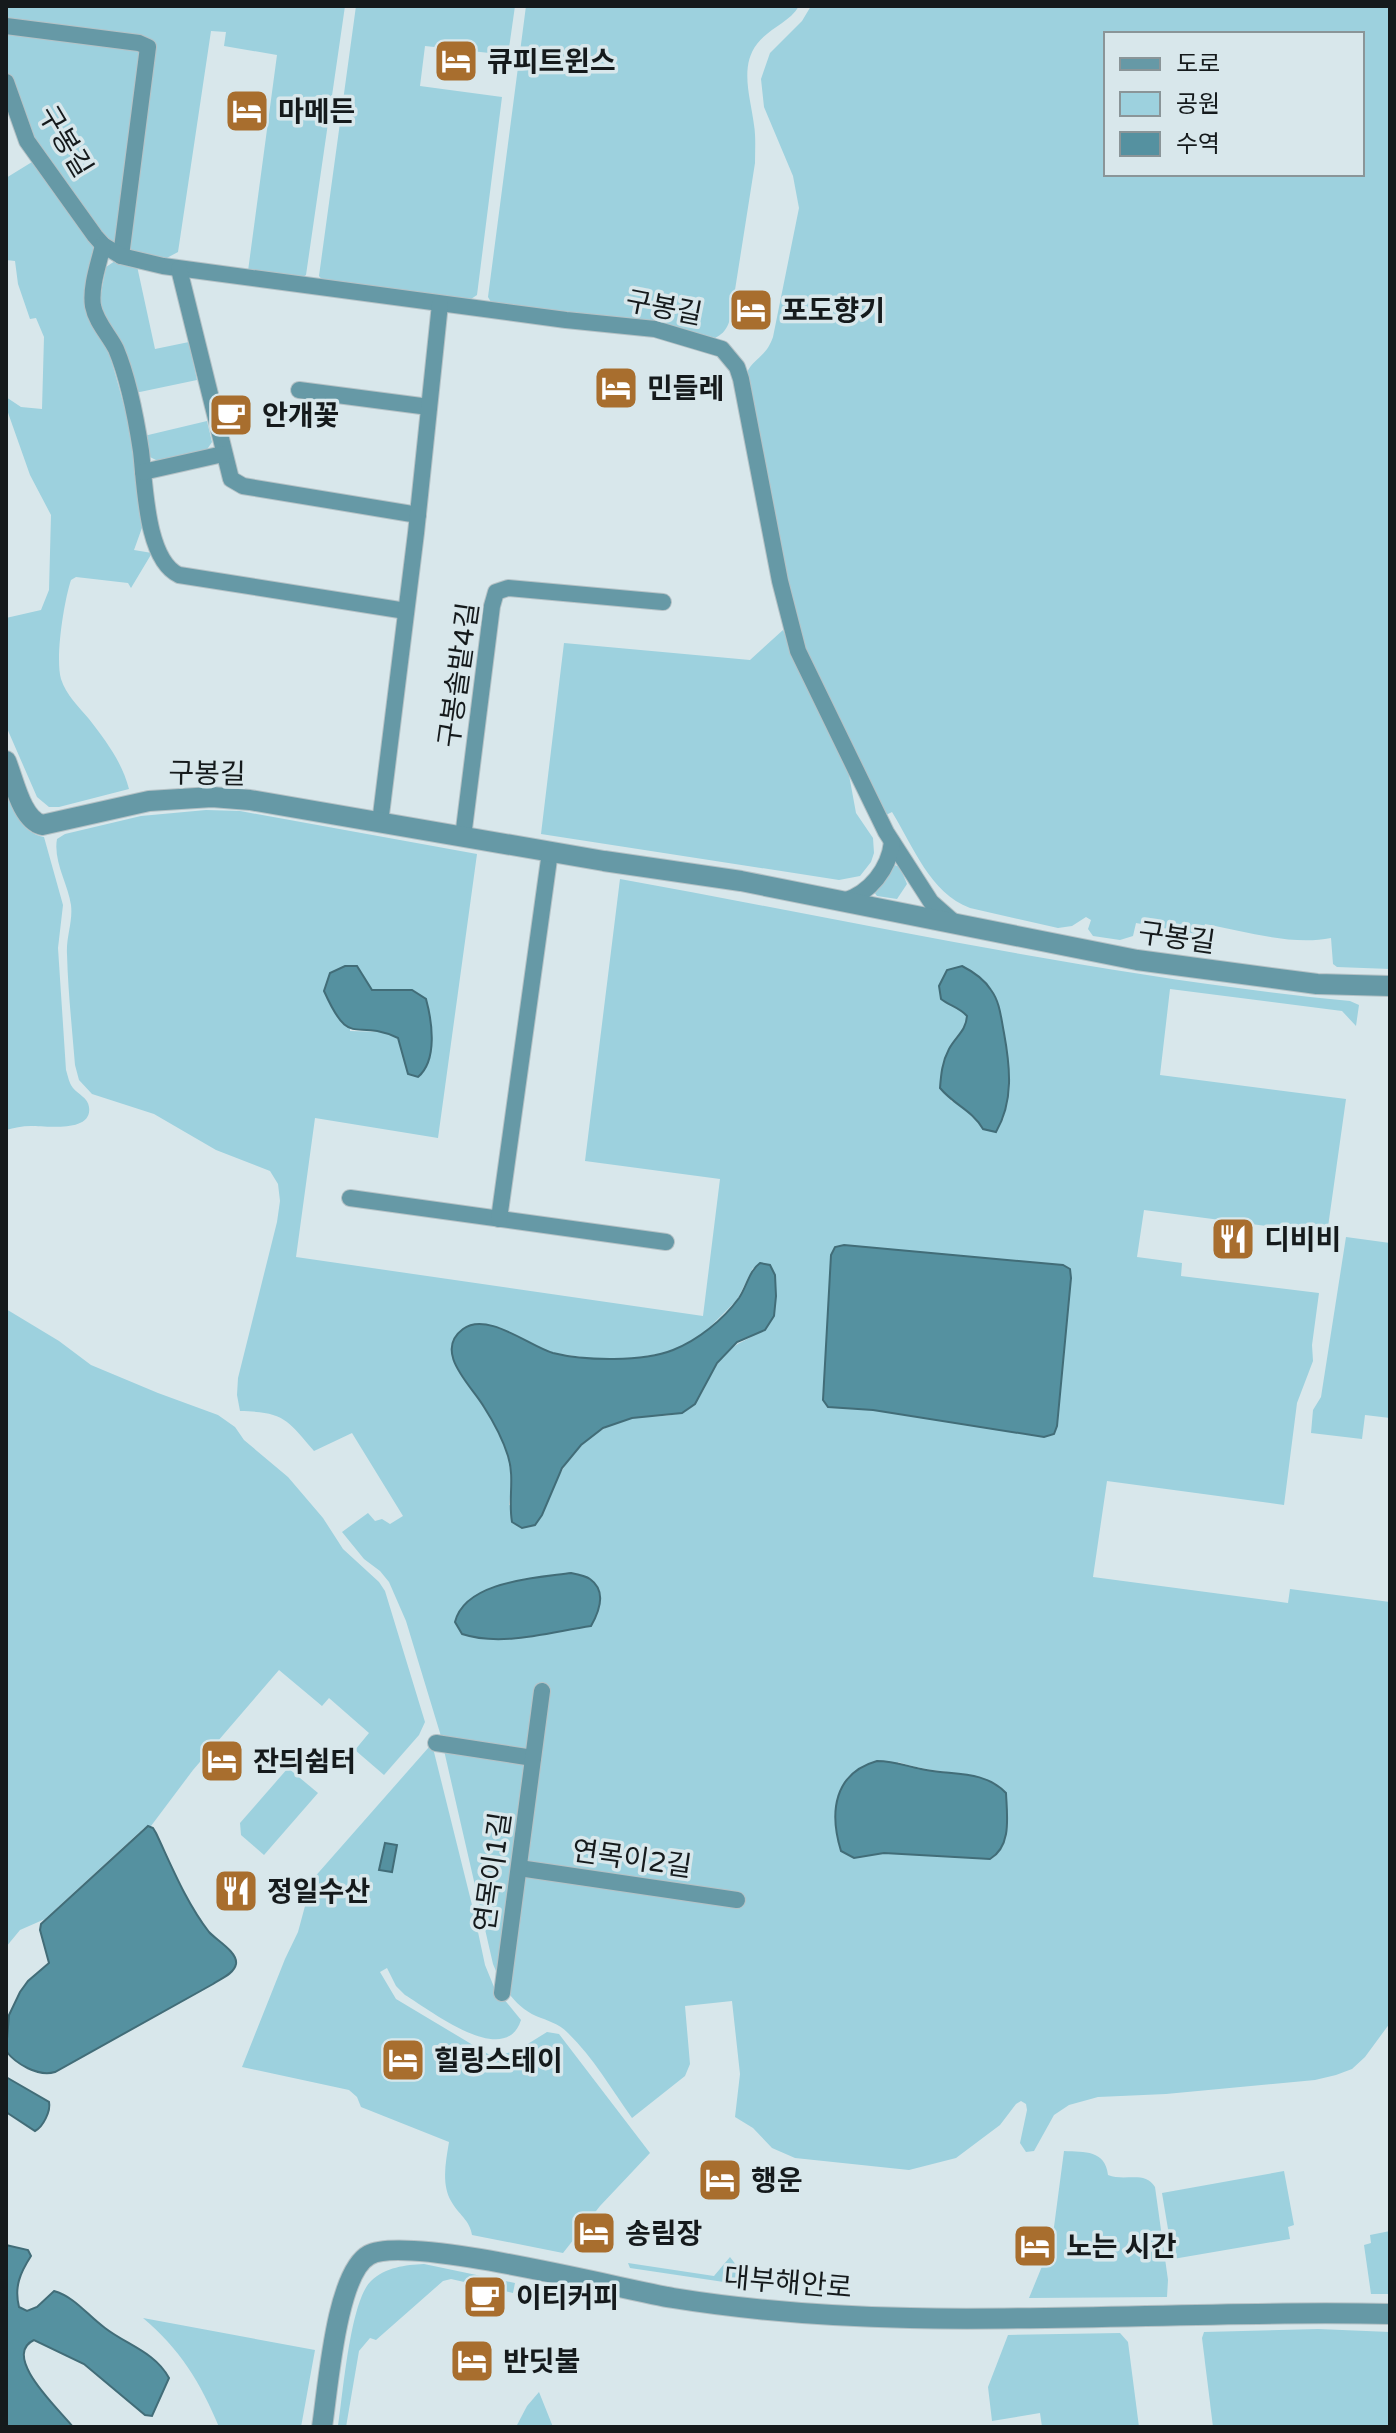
<svg xmlns="http://www.w3.org/2000/svg" width="1396" height="2433" viewBox="0 0 1396 2433" font-family="'Varela Round','Noto Sans KR',sans-serif">
  <rect width="100%" height="100%" fill="#d8e7eb"/>
  <g fill="#9dd1de" fill-rule="evenodd">
    <path d="M10 6H345L306 275 301 278 248 271 277 55 224 46 226 32 211 31 178 252 163 260 124 251 100 233 32 138 10 76 6 72V10Z"/>
    <path d="M356 6H515L508 55 425 46 420 86 502 97 477 295 468 301 323 281 319 276Z"/>
    <path d="M526 6H799C789 23 769 28 757 44 739 67 751 99 754 125 756 137 755 150 755 163L732 309C730 321 728 332 715 338L668 325 492 304 488 297Z"/>
    <path d="M811 6H1390V969L1337 967 1333 964 1331 938C1291 946 1245 931 1205 924L1202 935 1136 923 1133 936 1120 940 1093 936 1088 929 1091 920 1086 917 1072 926 1058 928 970 908C930 893 913 846 892 812L886 815 807 655 796 625 747 373C752 359 766 358 773 337L799 208 793 176 764 107 761 79 770 53 802 21ZM1106 34H1362V174H1106Z"/>
    <path d="M32 162 93 246 94 252 85 304 108 348 130 427 143 525 134 550 152 553 131 588 128 583 76 577 71 580C64 601 55 658 61 679 66 695 79 707 89 719 106 741 122 762 129 789L59 807H49L37 797 6 726V618L41 610 49 590 51 515 30 475 6 407V397L21 407 42 409 44 337 36 318 30 319 18 284 15 261 6 260V178Z"/>
    <path d="M115 261 137 266 155 349 189 342 197 380 135 393 99 303 106 267Z"/>
    <path d="M207 421 212 442 206 451 158 461 148 456 144 436Z"/>
    <path d="M783 630 847 764 856 813 873 838 874 853 871 862 860 876 839 880 541 834 564 643 750 660Z"/>
    <path d="M6 791C15 811 20 832 44 837L63 905 58 948 66 1070C68 1076 69 1083 73 1088 78 1094 88 1098 89 1107 93 1133 45 1126 31 1126 22 1126 14 1128 6 1130Z"/>
    <path d="M206 810 240 811 477 854 438 1138 315 1118 296 1257 703 1316 720 1179 585 1161 620 879C863 923 1104 977 1350 1001L1359 1005 1356 1026 1342 1011 1170 989 1160 1075 1346 1099 1327 1234 1144 1210 1137 1257 1182 1263 1181 1276 1319 1293 1312 1345 1313 1361 1297 1403 1284 1505 1107 1481 1093 1577 1288 1603 1290 1589 1390 1602V2023L1365 2057 1352 2069 1336 2075 1315 2080 1166 2094 1098 2097 1069 2105 1054 2115 1034 2151 1026 2152 1020 2143 1027 2110 1026 2104 1021 2101 1016 2104 1000 2125 956 2158 909 2170 795 2158 772 2148 753 2128 735 2117 740 2074 732 2001 685 2006 690 2064 685 2076 632 2118C612 2090 593 2057 568 2033 558 2023 548 2021 536 2016 515 2007 501 1985 493 1964L440 1733 406 1621 389 1582 380 1571 364 1559 342 1532 368 1513 375 1521 382 1519 390 1524 403 1516 352 1433 314 1451C287 1419 284 1412 240 1411L237 1395 238 1378 277 1222 280 1201 278 1184 270 1171 216 1150 154 1114 92 1094 79 1080 75 1065C72 1028 68 991 67 954 66 937 73 922 71 905 68 884 53 861 57 839L65 834 141 816ZM356 966 372 990 390 989 418 1077 409 1074 398 1038 384 1032 350 1031ZM960 1008 1001 1014C1006 1051 1012 1083 1003 1120L983 1129C975 1115 967 1107 951 1101L949 1049 966 1027 967 1015ZM844 1245 1063 1265 1071 1278 1057 1426 1054 1434 873 1410 828 1407 823 1400 835 1247ZM753 1268 775 1276 774 1316C767 1323 760 1332 751 1337 736 1345 730 1347 718 1363 706 1378 703 1404 683 1412 670 1418 649 1415 635 1418 580 1429 560 1467 542 1515L509 1505C511 1489 513 1471 508 1455 502 1439 492 1418 483 1404 466 1379 440 1356 465 1327H499L522 1341 554 1353 589 1358H634L670 1352 699 1338 737 1300ZM898 1762C931 1773 965 1771 997 1784 1008 1817 1014 1831 991 1859L884 1853Z"/>
    <path d="M892 864 900 867 907 884 897 899 877 896 874 892Z"/>
    <path d="M1346 1237 1390 1243V1418L1365 1415 1362 1439 1311 1433 1313 1410 1321 1397Z"/>
    <path d="M6 1309 59 1341 91 1365 158 1393 218 1415 235 1427 244 1440 288 1477 323 1518 343 1549 379 1582 385 1591 425 1722 419 1735 384 1775 355 1750 369 1733 329 1698 322 1706 279 1670 193 1770 151 1826 144 1828 45 1919 20 1930 6 1947Z"/>
    <path d="M429 1747 433 1748 474 1913 485 1965 494 1987 521 2020C505 2070 429 2009 405 1995L396 1986 387 1968 380 1972 396 1999 493 2057 518 2050 547 2032 559 2034 650 2153 600 2206 563 2253 472 2235C470 2220 458 2214 451 2201 441 2183 446 2161 449 2142L361 2107 357 2097 349 2090 242 2067 285 1959 298 1932 312 1880Z"/>
    <path d="M288 1768 318 1793 264 1855 241 1835 240 1823Z"/>
    <path d="M1064 2151C1085 2152 1105 2150 1108 2175 1125 2182 1145 2170 1155 2187L1168 2280 1167 2297 1029 2298 1052 2242Z"/>
    <path d="M1284 2171 1294 2225 1288 2227 1290 2239 1173 2259 1162 2193Z"/>
    <path d="M1390 2231V2294H1371L1364 2245 1371 2243 1370 2235Z"/>
    <path d="M730 2257 746 2278 744 2285 630 2268 628 2263 714 2276Z"/>
    <path d="M424 2264 515 2283 513 2293 451 2279 443 2281 376 2340 370 2338 359 2351 346 2427H338C343 2395 350 2301 371 2281 386 2267 405 2265 424 2264Z"/>
    <path d="M143 2318 315 2350 301 2427H219C201 2383 179 2348 143 2318Z"/>
    <path d="M1318 2329 1390 2332V2427H1213L1202 2338 1204 2332Z"/>
    <path d="M1120 2333 1128 2342 1139 2427H1042L1040 2413 992 2421 988 2387 1008 2335Z"/>
    <path d="M539 2392 553 2427H516L527 2406Z"/>
  </g>
  <g fill="#5591a0" stroke="#426d78" stroke-width="2">
    <path d="M345 966H357L372 990H412L426 999C432 1021 438 1060 418 1077L408 1074 398 1038C353 1017 351 1051 324 991L330 973Z"/>
    <path d="M962 966C974 972 984 979 991 990 1000 1002 1001 1018 1004 1033 1010 1066 1014 1101 996 1132L983 1129C972 1110 954 1105 940 1088 941 1075 942 1062 949 1049 956 1036 966 1031 967 1016 959 1007 950 1006 941 999L939 986 947 970Z"/>
    <path d="M844 1245 1063 1265 1070 1269 1071 1278 1057 1426 1054 1434 1044 1437 873 1410 828 1407 823 1400 831 1255 835 1247Z"/>
    <path d="M760 1263 770 1265 775 1275 776 1296 774 1316 765 1330 737 1342 717 1363 695 1404 682 1413 632 1418 603 1428 581 1445 562 1468 542 1515 535 1525 522 1528 512 1522C508 1500 515 1478 508 1456 503 1440 493 1421 484 1407 473 1387 432 1352 463 1329 487 1311 529 1346 553 1353 585 1361 643 1362 673 1350 698 1340 723 1320 739 1298 747 1286 749 1271 760 1263Z"/>
    <path d="M571 1573C576 1574 586 1576 590 1579 607 1591 599 1612 591 1626 550 1632 502 1647 462 1634L455 1622C465 1581 536 1578 571 1573Z"/>
    <path d="M877 1761C894 1761 906 1766 921 1769 951 1776 983 1769 1006 1793 1007 1816 1012 1846 990 1859L884 1853 854 1858 841 1851C829 1812 834 1773 877 1761Z"/>
    <path d="M148 1826 153 1828 156 1833C172 1867 186 1902 209 1932 216 1940 238 1952 236 1964 234 1974 220 1979 213 1984L55 2072C38 2077 16 2064 6 2051L9 2015 20 1992 28 1981 49 1963 40 1930 41 1924Z"/>
    <path d="M385 1843 397 1845 392 1872 379 1870Z"/>
    <path d="M6 2077 49 2102C51 2111 43 2127 35 2131L6 2112Z"/>
    <path d="M6 2245 28 2250 31 2256C20 2273 14 2287 19 2307L27 2311 37 2307 54 2291C75 2297 87 2315 105 2328 127 2345 155 2352 169 2378L152 2416 145 2415 84 2364 34 2340C0 2356 61 2411 73 2427H6Z"/>
  </g>
  <g fill="none" stroke-linecap="round" stroke-linejoin="round">
    <g stroke="#b5c2c6" stroke-width="18">
      <g id="minor">
        <path d="M6 26 139 43 148 47 121 256"/>
        <path d="M6 82 27 141 95 236 103 245 121 256 163 266 566 320 655 329 722 349 737 367 741 379 780 581 798 651 886 832 931 902 956 924"/>
        <path d="M103 245C99 263 90 287 93 306 96 322 109 335 116 349 129 380 136 418 141 451 145 484 146 560 179 575L406 611"/>
        <path d="M179 269 231 479 243 486 418 515"/>
        <path d="M299 390 429 407"/>
        <path d="M143 472 223 454"/>
        <path d="M380 823 416 533 440 304"/>
        <path d="M463 837 492 606 496 592 508 588 663 602"/>
        <path d="M844 901C870 893 889 869 892 842"/>
        <path d="M350 1198 666 1242"/>
        <path d="M499 1219 550 852"/>
        <path d="M436 1743 533 1758"/>
        <path d="M519 1868 737 1900"/>
        <path d="M502 1993 542 1691"/>
      </g>
    </g>
    <g stroke="#b5c2c6" stroke-width="22">
      <g id="tertiary">
        <path d="M6 761C14 780 21 819 42 825L149 801 212 797 250 800 604 861 741 881 1137 960 1317 984 1390 986"/>
        <path d="M322 2427C328 2389 336 2273 369 2255 406 2234 620 2289 673 2298 913 2337 1150 2308 1390 2314"/>
      </g>
    </g>
    <use href="#minor" stroke="#6699a6" stroke-width="16"/>
    <use href="#tertiary" stroke="#6699a6" stroke-width="20"/>
  </g>
  <defs>
    <g id="hotel-square" transform="scale(2.3)"><rect x="-9" y="-9" width="18" height="18" rx="4" fill="#a86e2e" stroke="#d8e7eb"/><path d="M-6-4.5h1.5V1H6V5H4.5V3h-9V5H-6ZM-4 0a1.8 1.8 0 1 1 3.6 0ZM.5 0V-2.5h3Q6-2.5 6 0Z" fill="#fff"/></g>
    <g id="cafe-square" transform="scale(2.3)"><rect x="-9" y="-9" width="18" height="18" rx="4" fill="#a86e2e" stroke="#d8e7eb"/><path d="M-5.5-4.5H6V0H3Q3 3.5 0 3.5H-2.5Q-5.5 3.5-5.5 0ZM3-3.2v2h1.7v-2ZM-6 4.5H4V6H-6Z" fill="#fff"/></g>
    <g id="restaurant-square" transform="scale(2.3)"><rect x="-9" y="-9" width="18" height="18" rx="4" fill="#a86e2e" stroke="#d8e7eb"/><path d="M-5-6h1v4h1v-4h1v4h1v-4h1v5L-1.5 .5V6h-2V.5L-5-1ZM5-6V6H3V1.5H1.5Q1.5-4 5-6Z" fill="#fff"/></g>
  </defs>
  <g fill-rule="evenodd">
    <use href="#hotel-square" x="456" y="61"/>
    <use href="#hotel-square" x="247" y="111"/>
    <use href="#hotel-square" x="751" y="310"/>
    <use href="#hotel-square" x="616" y="388"/>
    <use href="#cafe-square" x="231" y="415"/>
    <use href="#restaurant-square" x="1233" y="1239"/>
    <use href="#hotel-square" x="222" y="1761"/>
    <use href="#restaurant-square" x="236" y="1891"/>
    <use href="#hotel-square" x="403" y="2060"/>
    <use href="#hotel-square" x="720" y="2180"/>
    <use href="#hotel-square" x="594" y="2233"/>
    <use href="#hotel-square" x="1035" y="2246"/>
    <use href="#cafe-square" x="485" y="2297"/>
    <use href="#hotel-square" x="472" y="2361"/>
  </g>
  <g text-anchor="middle" stroke-width="7" stroke-linejoin="round" paint-order="stroke">
    <g font-size="28" font-weight="bold" fill="#151a1c" stroke="#d8e7eb" text-anchor="start">
      <text x="487" y="71">큐피트윈스</text>
      <text x="278" y="121">마메든</text>
      <text x="782" y="320">포도향기</text>
      <text x="647" y="398">민들레</text>
      <text x="262" y="425">안개꽃</text>
      <text x="1264" y="1249">디비비</text>
      <text x="253" y="1771">잔듸쉼터</text>
      <text x="267" y="1901">정일수산</text>
      <text x="434" y="2070">힐링스테이</text>
      <text x="751" y="2190">행운</text>
      <text x="625" y="2243">송림장</text>
      <text x="1066" y="2256">노는 시간</text>
      <text x="516" y="2307">이티커피</text>
      <text x="503" y="2371">반딧불</text>
    </g>
    <g font-size="28" fill="#151a1c" stroke="#d8e7eb">
      <text transform="translate(66 141) rotate(59)" y="10">구봉길</text>
      <text transform="translate(664 307) rotate(11)" y="10">구봉길</text>
      <text transform="translate(458 675) rotate(-82)" y="10">구봉솔밭4길</text>
      <text transform="translate(207 773) rotate(1)" y="10">구봉길</text>
      <text transform="translate(1177 937) rotate(8)" y="10">구봉길</text>
      <text transform="translate(632 1858) rotate(8)" y="10">연목이2길</text>
      <text transform="translate(492 1872) rotate(-82)" y="10">연목이1길</text>
      <text transform="translate(788 2282) rotate(5)" y="10">대부해안로</text>
    </g>
  </g>
  <rect width="1396" height="2433" fill="none" stroke="#151a1c" stroke-width="16"/>
  <rect x="1104" y="32" width="260" height="144" fill="#d8e7eb" stroke="#8a9598" stroke-width="2"/>
  <rect x="1120" y="58" width="40" height="12" fill="#6699a6" stroke="#8a9598" stroke-width="2"/>
  <text x="1176" y="72" font-size="24" fill="#151a1c">도로</text>
  <rect x="1120" y="92" width="40" height="24" fill="#9dd1de" stroke="#8a9598" stroke-width="2"/>
  <text x="1176" y="112" font-size="24" fill="#151a1c">공원</text>
  <rect x="1120" y="132" width="40" height="24" fill="#5591a0" stroke="#8a9598" stroke-width="2"/>
  <text x="1176" y="152" font-size="24" fill="#151a1c">수역</text>
</svg>
